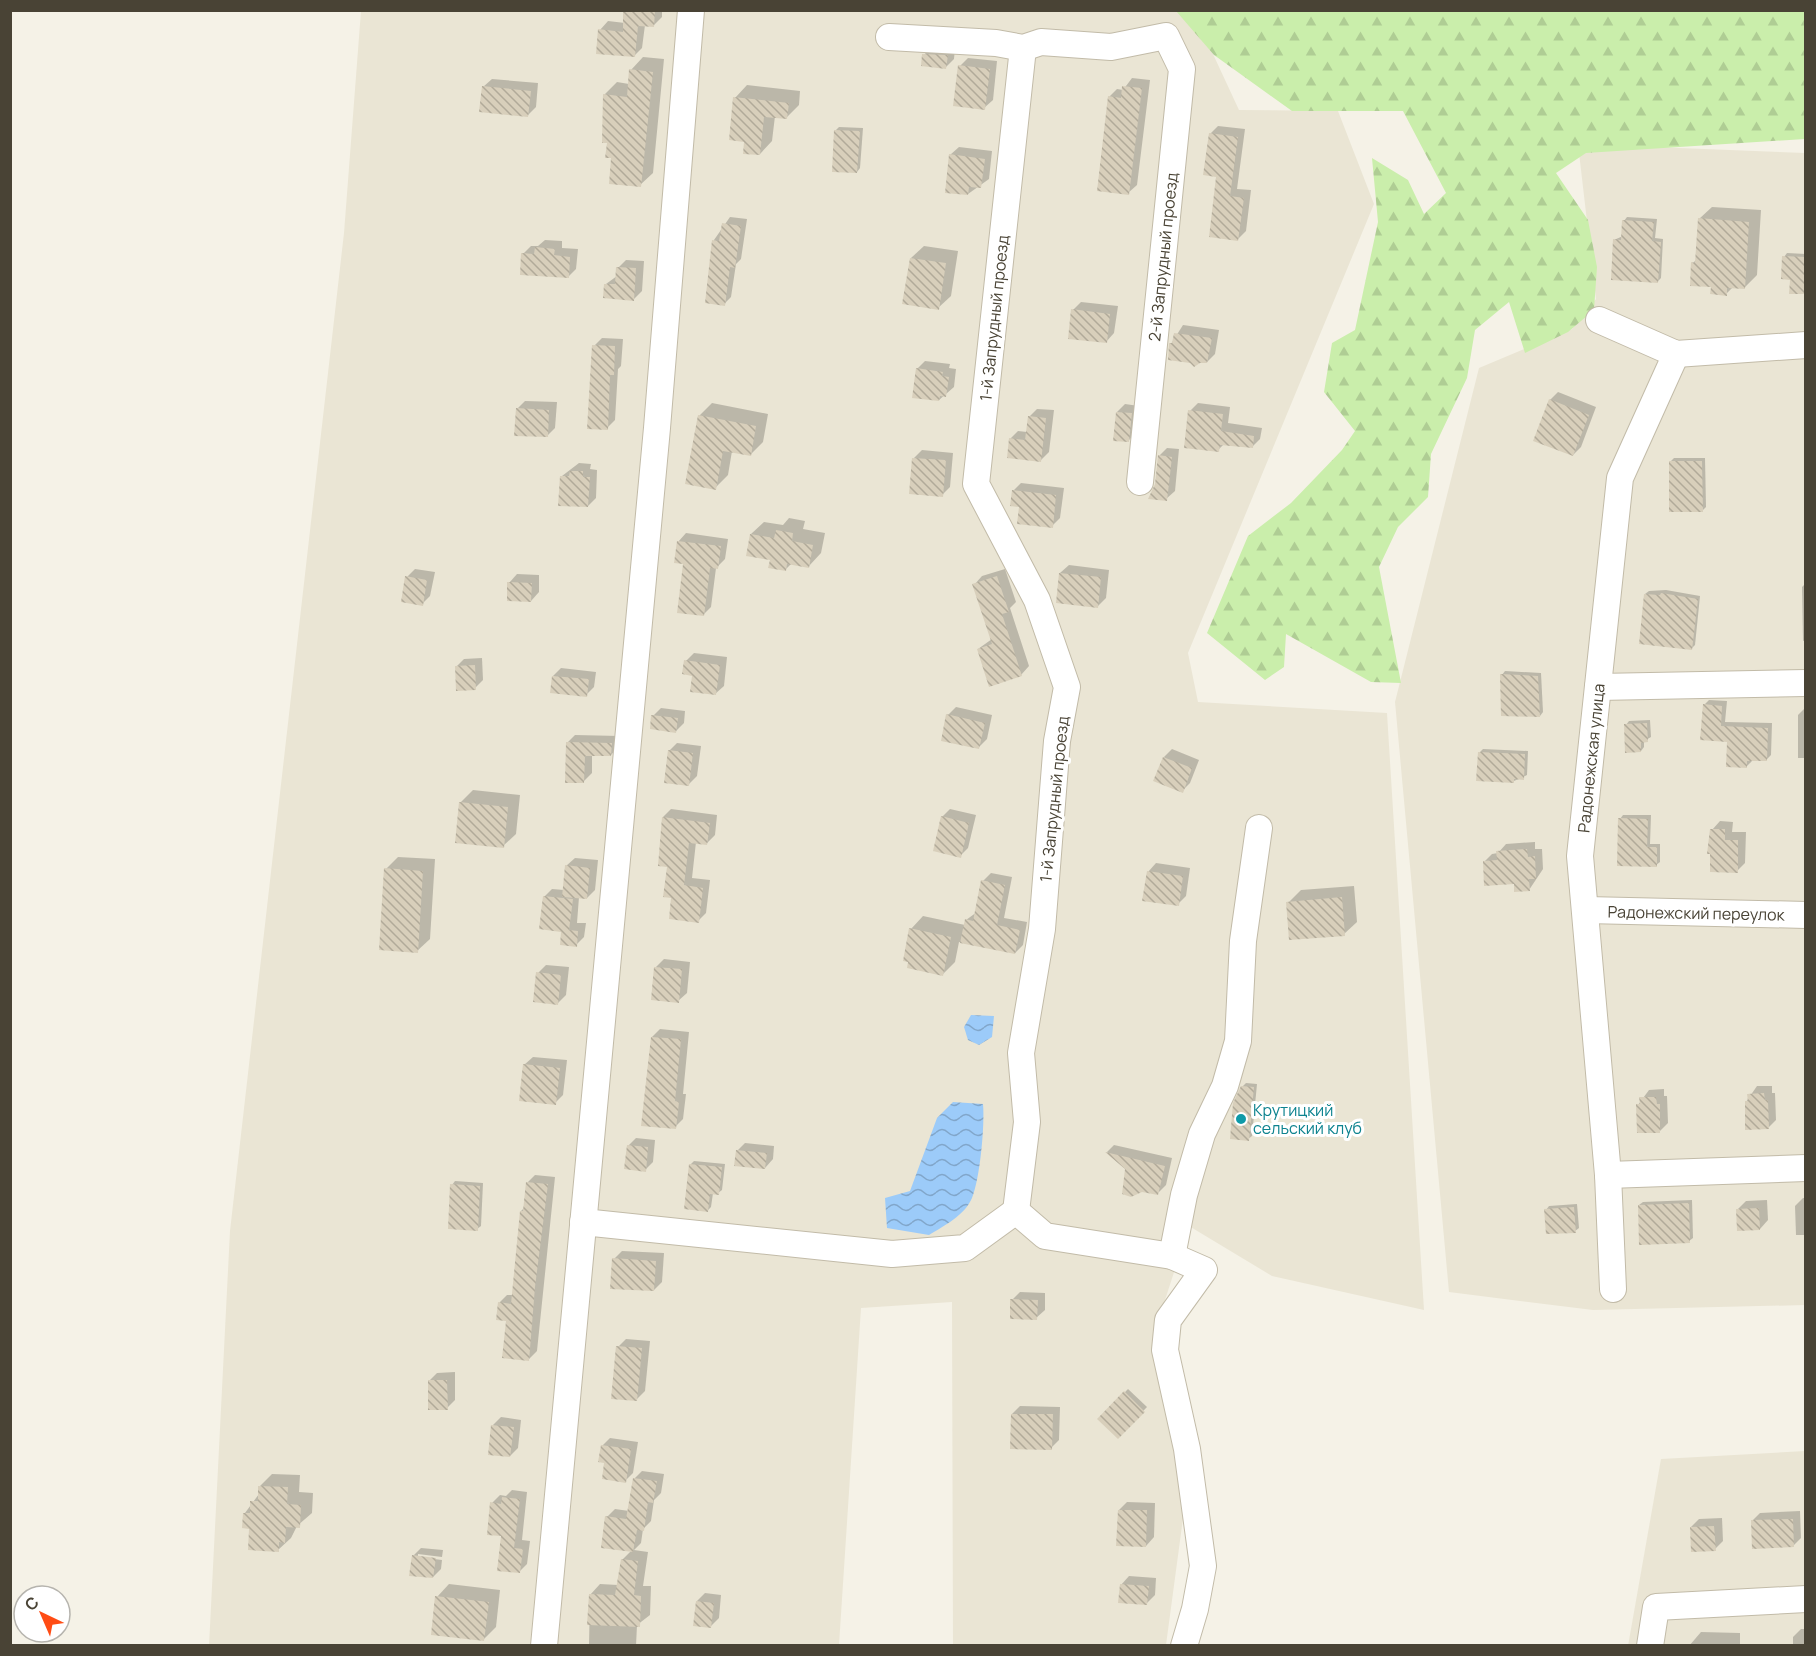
<svg xmlns="http://www.w3.org/2000/svg" width="1816" height="1656" viewBox="0 0 1816 1656" font-family="Manrope,sans-serif">
  <defs>
    <pattern id="forest-firs" width="22" height="20" patternUnits="userSpaceOnUse" patternTransform="scale(1.5)"><rect width="22" height="20" fill="#caeeab"/><path d="M5 1l3.5 6h-7zM16 11l3.5 6h-7z" fill="#afcd94"/></pattern>
    <pattern id="water-waves" width="16" height="10" patternUnits="userSpaceOnUse" patternTransform="scale(1.5)"><rect width="16" height="10" fill="#9ccbf9"/><path d="M0 5q4-4 8 0t8 0" fill="none" stroke="#81a6ca"/></pattern>
    <pattern id="building-back-hatch" width="6" height="6" patternUnits="userSpaceOnUse" patternTransform="scale(1.5)"><rect width="6" height="6" fill="#d8cfbb"/><path d="M-1 5l2 2M0 0l6 6M5-1l2 2" fill="none" stroke="#b1aa99"/></pattern>
  </defs>
  <rect width="100%" height="100%" fill="#f5f2e7"/>
  <g fill="#eae5d4">
    <path d="M361 11H1193L1239 110 1338 111 1374 204 1188 653 1198 702 1387 713 1424 1310 1272 1276 1189 1226 1153 1337 1186 1496 1166 1645H953L952 1302 861 1308 839 1645 209 1646 230 1231 344 233Z"/>
    <path d="M1578 144 1805 153V1305L1593 1310 1449 1292 1395 702 1479 368 1572 329 1596 299Z"/>
    <path d="M1805 1451V1645L1628 1646 1661 1459Z"/>
  </g>
  <path fill="url(#forest-firs)" d="M1176 11H1805V139L1586 153 1556 173 1588 220 1597 267 1594 310 1568 332 1525 353 1509 302 1475 330 1467 378 1431 454 1428 497 1398 527 1379 567 1401 683 1371 682 1286 634 1284 667 1265 680 1207 633 1248 536 1291 503 1342 450 1355 431 1324 392 1332 343 1355 330 1378 222 1372 158 1408 180 1424 214 1446 193 1403 111H1292L1214 55Z"/>
  <g fill="url(#water-waves)">
    <path d="M971 1015 994 1016 992 1037 979 1045 968 1040 964 1027Z"/>
    <path d="M953 1102 983 1104C985 1125 980 1179 972 1198 965 1215 944 1226 929 1235L887 1228 885 1198 910 1191 937 1118Z"/>
  </g>
  <g fill="#0003">
    <path d="M625 10H662V17L654 25H645L642 48 634 56 600 30 608 21 625 23Z"/>
    <path d="M932 46 955 48 954 59 946 67 924 55Z"/>
    <path d="M643 57 664 59 653 173 640 185 608 142 604 95 617 82 629 84 631 70Z"/>
    <path d="M968 58 997 61 993 100 984 108 960 66Z"/>
    <path d="M1132 78 1150 80 1137 185 1128 193 1109 97 1117 89 1123 90Z"/>
    <path d="M492 79 538 83 536 107 528 115 483 87Z"/>
    <path d="M747 85 800 91 799 105 786 118 775 116 772 141 760 154 746 141 735 98Z"/>
    <path d="M1218 126 1245 129 1237 189 1251 190 1246 231 1238 239 1217 176 1210 134Z"/>
    <path d="M839 127 863 128 860 168 857 172 836 130Z"/>
    <path d="M959 147 992 151 989 179 968 194 950 155Z"/>
    <path d="M1712 207 1761 210 1757 275 1744 288 1733 287 1726 294 1712 285 1693 263 1697 259 1699 219Z"/>
    <path d="M730 217 747 219 741 259 736 264 731 297 724 304 714 240Z"/>
    <path d="M1627 217 1657 219 1655 238 1663 239 1661 278 1658 281 1614 240 1623 236 1624 221Z"/>
    <path d="M545 240 562 241V248L578 249 576 269 568 277 523 254 531 246H538Z"/>
    <path d="M924 246 958 251 951 296 938 308 911 258Z"/>
    <path d="M1787 253 1806 254V293L1791 278 1784 257Z"/>
    <path d="M626 260 644 261 642 291 634 299 606 284 617 276 618 268Z"/>
    <path d="M1081 302 1118 306 1114 333 1106 342 1073 310Z"/>
    <path d="M1183 325 1219 330 1215 354 1207 362 1171 344Z"/>
    <path d="M602 338 623 339 621 366 618 369 615 420 607 428 594 346Z"/>
    <path d="M925 361 950 364 949 368 956 369 954 387 939 400 917 369Z"/>
    <path d="M1558 392 1596 407 1581 447 1573 455 1550 400Z"/>
    <path d="M525 401 557 402 555 428 547 436 517 409Z"/>
    <path d="M712 403 768 414 763 442 750 455 732 451 728 475 715 488 699 416Z"/>
    <path d="M1198 403 1230 407 1228 423 1262 428 1260 439 1252 447 1224 444 1218 450 1190 411Z"/>
    <path d="M1125 404 1139 406 1137 432 1128 441 1117 412Z"/>
    <path d="M1037 409 1054 410 1049 452 1041 460 1010 439 1018 431 1027 432 1029 417Z"/>
    <path d="M1167 448 1179 449 1175 491 1166 499 1156 484 1159 456Z"/>
    <path d="M922 450 953 453 950 487 942 495 914 458Z"/>
    <path d="M1674 458H1705L1706 507 1703 510 1670 462Z"/>
    <path d="M579 463 591 464 590 469 597 470 596 498 588 506 562 476Z"/>
    <path d="M1021 483 1064 488 1060 518 1052 526 1021 505 1013 491Z"/>
    <path d="M789 518 805 521 803 529 825 533 821 553 809 566 792 563 786 569 772 559 751 534 764 522 783 525Z"/>
    <path d="M686 533 728 539 725 559 716 568 711 607 703 615 678 542Z"/>
    <path d="M1069 565 1109 570 1106 598 1098 606 1060 573Z"/>
    <path d="M415 569 435 572 430 596 422 604 407 577Z"/>
    <path d="M1005 569 1016 602 1010 608 1029 666 1021 675 978 649 992 639 974 585 982 576Z"/>
    <path d="M517 574 539 575V592L531 601 509 583Z"/>
    <path d="M1806 583V640L1803 641 1802 587Z"/>
    <path d="M1666 590 1700 596 1695 645 1692 648 1645 594 1649 591Z"/>
    <path d="M694 653 727 657 724 686 715 694 694 674 686 661Z"/>
    <path d="M482 658 483 680 475 688 456 667 464 659Z"/>
    <path d="M561 668 596 672 594 687 586 695 553 676Z"/>
    <path d="M1505 671 1541 673 1543 712 1540 716 1502 675Z"/>
    <path d="M1709 700 1727 701 1725 722 1772 723 1771 755 1766 760 1752 761 1747 766 1704 705Z"/>
    <path d="M956 707 992 715 987 739 979 747 948 715Z"/>
    <path d="M1806 707V758H1798V715Z"/>
    <path d="M661 708 685 711 684 723 676 731 653 716Z"/>
    <path d="M1650 720 1651 737 1644 741V747L1641 751 1626 725 1629 721Z"/>
    <path d="M575 735 620 736 619 746 611 755H592V773L584 781 567 743Z"/>
    <path d="M677 743 701 746 697 776 689 784 669 751Z"/>
    <path d="M1172 749 1199 760 1190 783 1182 791 1164 757Z"/>
    <path d="M1483 749 1528 751 1527 775 1514 781 1479 753Z"/>
    <path d="M473 790 520 795 516 834 503 846 460 803Z"/>
    <path d="M671 809 717 815 715 835 706 844 696 842 692 878 710 880 706 913 698 921 673 896 663 817Z"/>
    <path d="M950 809 976 815 968 848 960 856 942 817Z"/>
    <path d="M1623 815H1651L1650 844H1660V862L1656 865 1620 819Z"/>
    <path d="M1720 821 1733 822 1732 832H1746L1745 863 1737 871 1712 830Z"/>
    <path d="M1535 842V849H1542L1543 869 1529 890 1484 862 1492 854 1498 853 1506 844Z"/>
    <path d="M398 857 435 859 430 939 417 951 386 869Z"/>
    <path d="M575 858 598 860 595 890 587 898 579 897 577 923H586L584 937 576 945 563 930 544 897 552 889 564 890 566 866Z"/>
    <path d="M1156 863 1190 868 1186 896 1178 904 1148 872Z"/>
    <path d="M991 873 1012 877 1004 918 1027 922 1023 945 1015 953 959 942 955 962 943 974 910 961 911 929 923 916 965 925 966 920 977 912 983 881Z"/>
    <path d="M1354 886 1357 922 1344 934 1288 903 1301 890Z"/>
    <path d="M664 959 690 962 687 993 678 1001 656 967Z"/>
    <path d="M546 965 569 967 566 995 558 1003 538 973Z"/>
    <path d="M660 1029 689 1032 683 1094H686L683 1119 675 1127 652 1037Z"/>
    <path d="M533 1057 567 1060 563 1095 555 1103 524 1065Z"/>
    <path d="M1246 1083 1257 1084 1252 1136 1248 1139 1242 1087Z"/>
    <path d="M1757 1086H1772V1093H1775L1776 1120 1768 1128 1746 1102Z"/>
    <path d="M1664 1089V1096H1667L1668 1123 1660 1131 1638 1105 1649 1090Z"/>
    <path d="M636 1138 655 1140 653 1162 645 1170 628 1146Z"/>
    <path d="M745 1143 774 1146 773 1159 765 1168 737 1151Z"/>
    <path d="M1114 1145 1172 1158 1166 1185 1158 1193 1142 1190 1123 1193 1127 1168 1107 1152Z"/>
    <path d="M694 1161 725 1164 722 1190 718 1193H713L711 1207 708 1210 690 1165Z"/>
    <path d="M535 1175 555 1177 537 1351 528 1360 499 1303 507 1295H513L521 1211 524 1208 527 1183Z"/>
    <path d="M455 1181 483 1183 481 1226 477 1229 452 1185Z"/>
    <path d="M1803 1198H1806V1235H1796L1795 1206Z"/>
    <path d="M1692 1200 1693 1238 1689 1241 1639 1205 1643 1202Z"/>
    <path d="M1767 1200 1768 1220 1760 1229 1738 1209 1746 1201Z"/>
    <path d="M1577 1204 1579 1228 1575 1231 1546 1210 1549 1206Z"/>
    <path d="M622 1251 664 1253 662 1282 654 1290 614 1259Z"/>
    <path d="M1020 1292 1045 1293V1310L1036 1318 1012 1300Z"/>
    <path d="M626 1339 650 1341 645 1391 637 1399 618 1347Z"/>
    <path d="M455 1372V1400L447 1408 429 1381 437 1373Z"/>
    <path d="M1128 1389 1147 1407 1118 1437 1099 1419Z"/>
    <path d="M1020 1406 1060 1407 1059 1440 1051 1448 1012 1414Z"/>
    <path d="M501 1417 521 1420 518 1448 510 1456 493 1425Z"/>
    <path d="M610 1438 638 1442 633 1473 625 1481 606 1462 602 1446Z"/>
    <path d="M642 1471 664 1474 661 1493 654 1500 651 1521 643 1529 641 1543 634 1550 648 1552 643 1586H651L650 1615 637 1625 636 1646H589L590 1595 600 1584 618 1585 622 1560 631 1551 607 1517 615 1509 629 1511 634 1479Z"/>
    <path d="M272 1474 300 1475 299 1492 313 1493 312 1513 297 1526 291 1538 278 1550 250 1527 245 1513 259 1494 260 1486Z"/>
    <path d="M512 1490 527 1492 522 1540 530 1541 527 1564 519 1572 492 1503 500 1495 506 1496Z"/>
    <path d="M1127 1502 1155 1503 1154 1537 1146 1546 1119 1510Z"/>
    <path d="M1800 1511 1801 1538 1793 1546 1752 1521 1760 1513Z"/>
    <path d="M1722 1518 1723 1541 1715 1549 1691 1527 1699 1519Z"/>
    <path d="M421 1548 443 1550 442 1557 418 1554V1557L442 1560 441 1569 433 1577 413 1556Z"/>
    <path d="M1129 1576 1156 1578 1155 1595 1147 1603 1121 1585Z"/>
    <path d="M449 1584 500 1590 496 1627 484 1639 437 1597Z"/>
    <path d="M705 1593 721 1595 719 1618 711 1626 697 1601Z"/>
    <path d="M1801 1629H1806V1646H1793V1637Z"/>
    <path d="M1701 1632 1740 1633V1646H1689Z"/>
  </g>
  <g fill="url(#building-back-hatch)">
    <path d="M623 10H655L654 27 638 26 635 57 596 54 598 29 623 32Z"/>
    <path d="M922 54 948 55 946 69 921 66Z"/>
    <path d="M958 65 990 69 985 110 953 106Z"/>
    <path d="M629 69 653 72 641 187 609 184 611 158H605L607 143H602L603 94 627 97Z"/>
    <path d="M482 86 531 91 528 117 479 112Z"/>
    <path d="M1122 86 1142 88 1129 195 1097 191 1108 96 1121 98Z"/>
    <path d="M733 97 789 103 787 119 764 117 760 155 743 154 744 142 729 140Z"/>
    <path d="M834 130 860 131 857 173 832 172Z"/>
    <path d="M1209 133 1238 137 1230 196 1244 198 1238 241 1209 237 1216 177 1203 175Z"/>
    <path d="M949 154 985 159 981 188 969 187 968 195 945 193Z"/>
    <path d="M1698 218 1749 222 1745 289 1727 288V296L1710 294 1711 287 1690 286 1691 262 1695 263Z"/>
    <path d="M1622 220 1654 222 1652 241 1661 242 1658 283 1611 280 1613 239 1621 240Z"/>
    <path d="M722 223 741 226 735 268 730 267 725 306 705 303 712 240 719 241Z"/>
    <path d="M535 247 555 249 554 255 570 257 569 278 520 275 521 253 534 254Z"/>
    <path d="M1782 256 1806 257V294H1789L1790 280 1781 279Z"/>
    <path d="M910 258 946 263 939 310 902 304Z"/>
    <path d="M616 267 636 268 634 301 603 298 604 284H615Z"/>
    <path d="M1071 309 1110 314 1107 343 1068 339Z"/>
    <path d="M1174 333 1212 338 1207 363H1200L1194 367 1190 363 1168 360 1169 343H1172Z"/>
    <path d="M592 345 615 346 614 375H610L608 430 587 429Z"/>
    <path d="M916 368 943 372 942 376 949 377 946 397 940 396 939 401 912 398Z"/>
    <path d="M1549 399 1589 415 1573 456 1533 441Z"/>
    <path d="M516 408 549 410 548 437 514 436Z"/>
    <path d="M1188 410 1223 414 1221 431 1254 436 1253 448 1220 445 1219 452 1184 448Z"/>
    <path d="M1116 412 1132 413 1129 442 1113 441Z"/>
    <path d="M698 415 756 426 751 456 723 451 716 490 685 484Z"/>
    <path d="M1028 416 1046 418 1041 462 1007 458 1009 438 1025 440Z"/>
    <path d="M1158 455 1172 457 1167 501 1148 499 1155 484Z"/>
    <path d="M912 458 946 460 943 497 909 494Z"/>
    <path d="M1669 461H1702L1703 512H1669Z"/>
    <path d="M570 471H583V477H590L588 507 558 506 560 476H569Z"/>
    <path d="M1012 490 1056 495 1053 528 1017 524 1019 507 1010 506Z"/>
    <path d="M776 530 793 533 792 541 813 545 809 568 787 564 786 571 768 568 770 560 746 556 750 534 774 538Z"/>
    <path d="M677 541 721 546 718 569 710 568 704 616 677 613 683 564 674 563Z"/>
    <path d="M1059 573 1101 577 1098 608 1056 603Z"/>
    <path d="M405 576 427 580 423 606 401 602Z"/>
    <path d="M997 576 1009 612 1002 614 1022 676 989 687 977 649 992 644 972 584Z"/>
    <path d="M507 582 532 583 531 602 507 601Z"/>
    <path d="M1661 593 1698 599 1692 650 1639 644 1644 594 1660 595Z"/>
    <path d="M684 660 720 665 716 695 690 692 692 676 682 674Z"/>
    <path d="M475 665 476 690 456 691 455 666Z"/>
    <path d="M1500 674 1538 676 1540 717 1501 716Z"/>
    <path d="M552 676 589 679 587 697 550 693Z"/>
    <path d="M1703 704 1722 706 1721 726 1768 728 1767 761H1747V768L1726 767 1727 742 1700 740Z"/>
    <path d="M946 714 985 723 979 749 941 741Z"/>
    <path d="M651 715 678 718 676 733 650 729Z"/>
    <path d="M1647 723 1648 742 1641 743V752L1625 753 1624 724Z"/>
    <path d="M566 742 612 743 611 756H585L584 783H565Z"/>
    <path d="M668 750 693 753 689 786 664 783Z"/>
    <path d="M1478 752 1525 754 1524 780 1514 779V783L1476 781Z"/>
    <path d="M1163 757 1192 768 1183 793 1153 781Z"/>
    <path d="M459 802 508 807 504 848 455 843Z"/>
    <path d="M941 816 969 823 961 858 933 851Z"/>
    <path d="M662 817 710 823 707 845 689 843 684 885 703 888 699 923 669 919 671 898 663 897 667 867 658 866Z"/>
    <path d="M1618 818 1648 819 1647 847H1657V867L1617 866Z"/>
    <path d="M1710 829H1725V840H1738V873L1710 872V854H1707Z"/>
    <path d="M1527 849 1528 857 1535 856 1536 879H1529L1530 891 1514 892V884L1484 886 1483 861 1497 860 1496 851Z"/>
    <path d="M565 865 590 868 587 899 562 897Z"/>
    <path d="M384 868 423 871 418 953 379 950Z"/>
    <path d="M1147 871 1183 876 1179 906 1142 901Z"/>
    <path d="M981 880 1005 885 997 925 1020 930 1015 954 960 943 965 919 973 921Z"/>
    <path d="M543 896 573 899 569 930 578 931 577 947 560 945 561 932 539 929Z"/>
    <path d="M1342 897 1345 936 1289 940 1286 902Z"/>
    <path d="M909 928 951 937 943 976 907 968 908 962 903 961Z"/>
    <path d="M654 967 682 969 679 1003 651 1000Z"/>
    <path d="M536 972 561 975 558 1005 533 1002Z"/>
    <path d="M651 1037 681 1039 675 1101 679 1102 676 1129 641 1126Z"/>
    <path d="M523 1064 560 1068 556 1105 519 1101Z"/>
    <path d="M1241 1086 1254 1087 1249 1141 1230 1139 1233 1103Z"/>
    <path d="M1764 1093 1765 1100H1768L1769 1129 1745 1130V1101H1748L1747 1094Z"/>
    <path d="M1639 1097H1656L1657 1104H1660V1133H1637L1636 1104H1640Z"/>
    <path d="M627 1145 648 1147 646 1172 624 1169Z"/>
    <path d="M736 1150 767 1153 765 1169 734 1166Z"/>
    <path d="M1105 1152 1165 1166 1158 1195 1142 1192 1131 1197 1122 1194 1125 1169Z"/>
    <path d="M689 1164 722 1167 719 1195 710 1194 708 1212 684 1209Z"/>
    <path d="M526 1182 548 1184 535 1287 529 1361 502 1358 506 1321 496 1320 498 1302 511 1304 520 1211H523Z"/>
    <path d="M450 1184 480 1186 478 1231 448 1229Z"/>
    <path d="M1689 1203 1690 1243 1639 1245 1638 1205Z"/>
    <path d="M1574 1207 1576 1233 1546 1234 1544 1209Z"/>
    <path d="M1759 1208 1760 1230 1737 1231 1736 1209Z"/>
    <path d="M612 1258 656 1261 654 1291 610 1289Z"/>
    <path d="M1010 1299 1038 1300 1037 1320 1010 1319Z"/>
    <path d="M616 1346 642 1348 637 1401 611 1399Z"/>
    <path d="M428 1380H447L448 1410H428Z"/>
    <path d="M1124 1391 1145 1412 1118 1439 1097 1419Z"/>
    <path d="M1011 1414H1053L1052 1450 1010 1449Z"/>
    <path d="M491 1425 514 1427 510 1457 488 1455Z"/>
    <path d="M601 1445 631 1449 626 1483 602 1479 604 1463 598 1462Z"/>
    <path d="M633 1478 657 1481 653 1503 648 1502 644 1531 637 1530 633 1552 601 1548 605 1516 626 1519Z"/>
    <path d="M258 1486 288 1487 287 1504 301 1505 300 1528 286 1527 285 1543 279 1542V1552L248 1550 249 1529 242 1528 243 1513H250V1501H258Z"/>
    <path d="M502 1497 520 1499 514 1548 523 1549 520 1573 497 1571 501 1536 487 1535 490 1502 501 1504Z"/>
    <path d="M1118 1510H1147L1146 1547 1116 1546Z"/>
    <path d="M1793 1519 1794 1547 1752 1549 1751 1520Z"/>
    <path d="M1714 1526 1716 1551 1691 1552 1690 1527Z"/>
    <path d="M412 1555 436 1558 433 1578 409 1576Z"/>
    <path d="M621 1559 638 1561 634 1595 641 1596 640 1627 587 1625 589 1594 615 1595Z"/>
    <path d="M1120 1584 1149 1586 1147 1605 1118 1603Z"/>
    <path d="M435 1596 489 1602 484 1641 431 1635Z"/>
    <path d="M696 1601 714 1603 711 1628 693 1626Z"/>
  </g>
  <g fill="none" stroke-linecap="round" stroke-linejoin="round">
    <g stroke="#c2bba8" stroke-width="28">
      <g id="minor">
        <path d="M889 37 996 43 1023 48 1041 42 1111 47 1166 36 1182 69 1140 482"/>
        <path d="M1599 320 1676 354 1806 345"/>
        <path d="M1598 687 1806 683"/>
        <path d="M1586 910 1806 915"/>
        <path d="M1608 1175 1806 1168"/>
        <path d="M1016 1211 1027 1122 1021 1053 1042 929 1057 741 1067 687 1037 600 976 484 1023 48"/>
        <path d="M1016 1211 1045 1236 1172 1256 1204 1270 1168 1320 1165 1350 1187 1449 1203 1566 1195 1609 1184 1646"/>
        <path d="M583 1222 892 1254 965 1248 1016 1211"/>
        <path d="M1172 1256 1184 1195 1202 1134 1225 1086 1238 1041 1243 941 1259 828"/>
        <path d="M1613 1289 1608 1175 1580 856 1620 478 1676 354"/>
        <path d="M544 1646 657 428 691 10"/>
        <path d="M1650 1646 1656 1607 1806 1599"/>
      </g>
    </g>
    <use href="#minor" stroke="#fff" stroke-width="26"/>
  </g>
  <circle fill="#0f9aa8" stroke="#fff" stroke-width="2" cx="1241" cy="1119" r="6"/>
  <g text-anchor="middle" stroke-width="6" stroke-linejoin="round" paint-order="stroke">
    <g font-size="16" fill="#494335" stroke="#fff">
      <text transform="translate(1163 257) rotate(-84)" y="6">2-й Запрудный проезд</text>
      <text transform="translate(994 318) rotate(-84)" y="6">1-й Запрудный проезд</text>
      <text transform="translate(1591 758) rotate(-84)" y="6">Радонежская улица</text>
      <text transform="translate(1054 799) rotate(-84)" y="6">1-й Запрудный проезд</text>
      <text transform="translate(1696 913) rotate(1)" y="6">Радонежский переулок</text>
    </g>
    <g font-size="16" fill="#0d838f" stroke="#fff" text-anchor="start">
      <text x="1253" y="1116">Крутицкий<tspan x="1253" dy="18">сельский клуб</tspan></text>
    </g>
  </g>
  <rect width="1816" height="1656" fill="none" stroke="#494335" stroke-width="24"/>
  <g transform="translate(42 1614) rotate(316)"><circle r="28" fill="#ffffff" stroke="#b6b4ae" stroke-width="1.5"/>
  <path d="M0-4.5L10 22L0 15L-10 22Z" fill="#ff4c14"/>
  <text y="-9" font-size="16" font-weight="bold" text-anchor="middle" fill="#494335">С</text>
  </g>
</svg>
